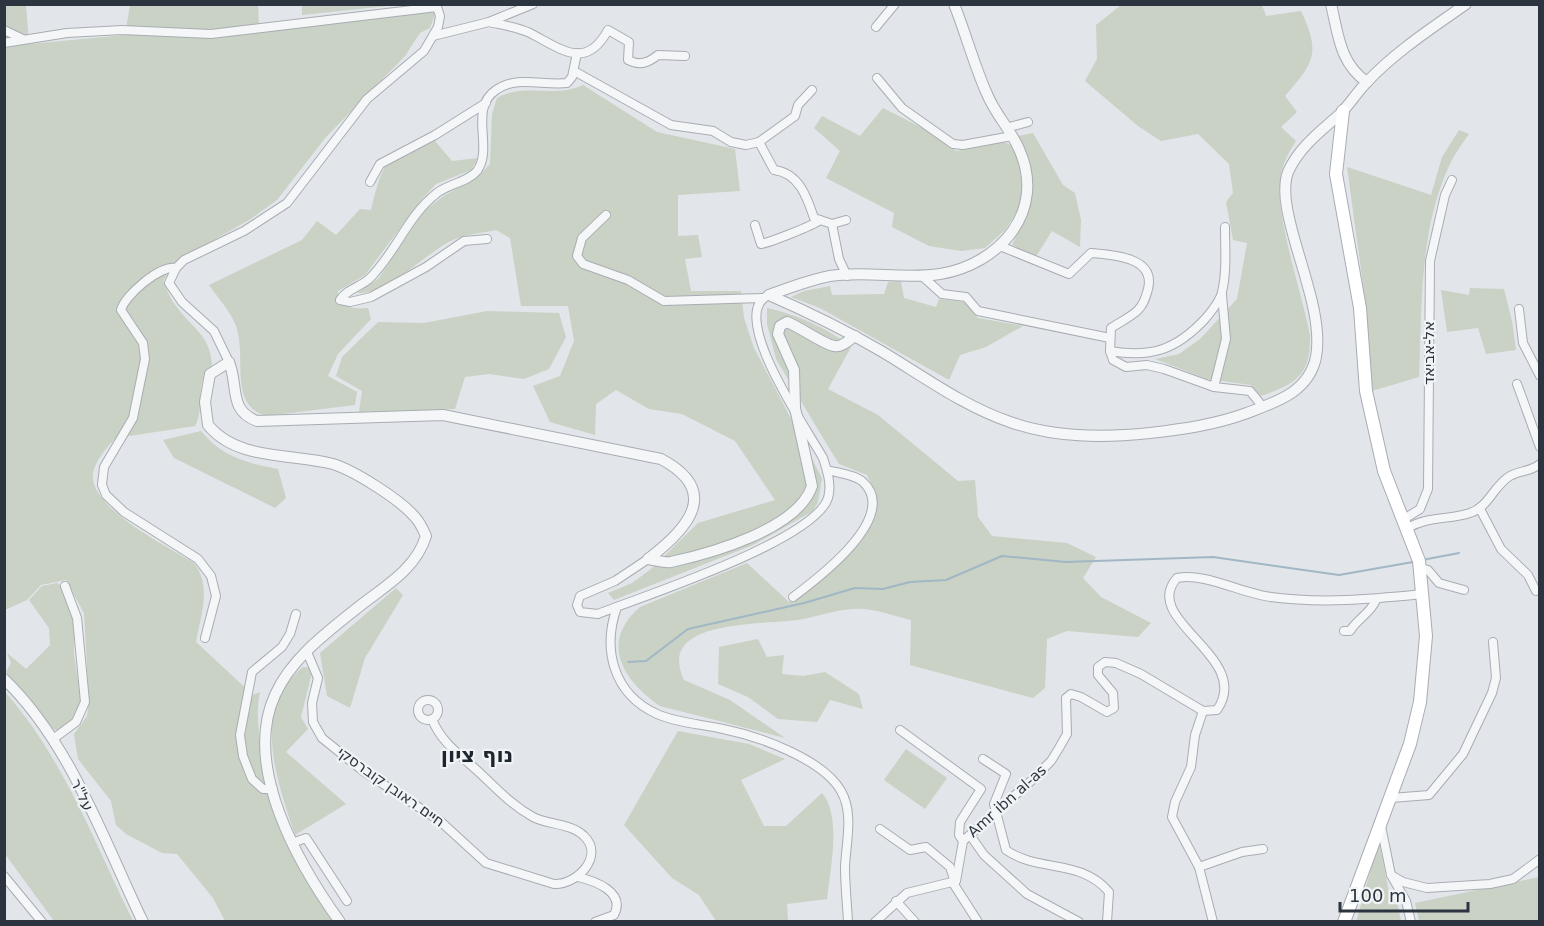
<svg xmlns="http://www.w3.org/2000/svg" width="1544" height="926" viewBox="0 0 1544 926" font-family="'DejaVu Sans',Heebo,sans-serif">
  <rect width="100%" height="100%" fill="#e2e5e9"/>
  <g fill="#c9d2c4">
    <path d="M4 5H26L29 44 125 35 130 5H258L259 30 432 7 435 14 430 28 420 33 405 56 326 137 277 200 249 220 175 262 163 281C167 289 170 299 176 306 192 329 210 334 212 365 193 382 206 406 195 426L116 438C107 447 95 461 93 473 88 508 169 547 194 563 212 587 201 614 196 642L253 695 260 692C256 711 258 727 261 747 271 817 303 862 338 921H225L213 898 177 854 162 853 126 834 116 825 111 801 78 759 74 734 87 716 89 703 84 613 66 580 41 585 27 600 5 610Z"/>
    <path d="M302 5V4L396 5 302 15Z"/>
    <path d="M1121 5H1262L1266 16 1301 11C1321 53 1314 63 1285 96L1297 112 1281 127 1296 141C1288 154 1282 164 1280 180 1275 216 1303 296 1310 336 1311 375 1296 384 1261 396L1251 385 1207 379 1155 359 1179 354 1200 339 1237 299 1247 243 1233 240 1226 202 1233 193 1229 164 1198 134 1161 141 1138 126 1085 81 1097 59 1096 25Z"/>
    <path d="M583 85 657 132 735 149 740 191 678 195V236L698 235 702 257 685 259 691 291H741L744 318 754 348 822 478 818 502 813 511 753 545 614 600 608 593 632 583 651 569 698 523 775 500 735 441 682 414 649 409 616 390 596 404 595 435 550 422 533 386 560 376 574 341 568 306H521L510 238 496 230C483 233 467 234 455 239 425 252 389 295 357 293L379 278 424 211 445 195 477 178 490 164 492 114 497 98C526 82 553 99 583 85Z"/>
    <path d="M883 108 938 136 956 151 1003 142 1014 146 1026 188 1019 210 1005 230 985 248 961 251 929 246 892 227 894 213 826 178 840 151 814 128 822 116 860 136Z"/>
    <path d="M1459 130 1469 134C1462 144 1454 155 1449 166 1419 231 1422 307 1419 377L1372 391 1365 299 1347 167 1431 195 1442 157Z"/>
    <path d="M1033 133 1063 185 1075 193 1081 220 1080 247 1052 231 1035 258 1012 245C1035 197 1039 187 1018 136Z"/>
    <path d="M429 134 452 161 478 158 471 170 436 184 422 199 365 275 338 291V300C347 309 356 309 368 308L371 319 338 354 328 376 357 392 355 405 266 416C229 405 246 360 237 329 233 314 218 298 209 285L302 240 317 221 336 235 360 209 371 210C384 159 384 160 429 134Z"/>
    <path d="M901 281 904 298 936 307 939 299 964 302 978 318 1023 326 986 347 960 355 949 380 820 308 791 297 804 291 830 286 832 295 884 294 888 282Z"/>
    <path d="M1470 288 1504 289 1512 321 1516 350 1486 354 1478 328 1447 332 1441 290 1469 295Z"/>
    <path d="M767 308C798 315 826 327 851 347L828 389 878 415 958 481 975 480 978 517 992 536 1067 543 1096 557 1083 578 1101 597 1151 623 1138 637 1067 631 1047 639 1045 688 1033 698 910 665 911 620C894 616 871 607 853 609 836 610 819 616 803 619 770 626 654 616 684 680L730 700 785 738 660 706C623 681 599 642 640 607L747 563 789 602C819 582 877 543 877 502 877 494 870 483 867 475L839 464 817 428 776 359 767 324Z"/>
    <path d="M487 311 559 313 566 337 549 369 524 379 489 374 465 377 455 409 359 412 362 391 336 376 342 357 378 322 424 323Z"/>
    <path d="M201 431C222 457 247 463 278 469L286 498 275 508 174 458 163 440Z"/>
    <path d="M57 583 63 587 74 622V655L81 701 78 714 59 730H54L6 672 11 663 7 653 26 669 50 645 49 628 29 600 42 586Z"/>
    <path d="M396 588 403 595 365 658 350 708 327 696 320 653Z"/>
    <path d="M758 639 767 657 784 655 782 674 803 676 825 672 859 694 863 709 830 700 817 722 778 719 748 697 718 684 719 647Z"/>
    <path d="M303 667 310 668 312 672 301 717 308 729 286 752 346 804 295 835C277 780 250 710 303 667Z"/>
    <path d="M5 692C63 757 95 844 133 921H54L5 854Z"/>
    <path d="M678 731 749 744 785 759 741 780 764 826H786L822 793C842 816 830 870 827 899L787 904 788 921H716L699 895 672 878 624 825Z"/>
    <path d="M906 749 947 778 925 809 884 780Z"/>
    <path d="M1379 841 1388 888 1398 906 1401 921 1356 922Z"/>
    <path d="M1539 877V921H1419L1415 903Z"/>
  </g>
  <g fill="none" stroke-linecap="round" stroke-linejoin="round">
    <g stroke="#a1b7c5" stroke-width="2">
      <path d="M1422 560 1459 553"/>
      <path d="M628 662 646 661 688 629 804 603 855 588 883 589 910 582 946 580 1002 556 1066 562 1213 557 1339 575 1413 562"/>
    </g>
    <g stroke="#a8adb3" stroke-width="10">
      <g id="minor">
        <path d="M489 22C502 25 518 27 530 33 561 49 586 71 608 30L629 42 628 60C640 66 648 63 658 55L685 56"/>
        <path d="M876 27 895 4"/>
        <path d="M4 30 23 39"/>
        <path d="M433 36 489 22 533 4"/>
        <path d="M4 43 67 33 122 30 211 34 437 7 440 16 438 27 424 51 367 99 287 203 244 231 184 260 176 268 169 283 182 302 214 331 229 362"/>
        <path d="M574 71 671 125 713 131 731 142 746 145 759 142 795 116 798 105 812 90"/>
        <path d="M877 78 902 108 953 144 963 145 1012 136"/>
        <path d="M1006 128 1028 122"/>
        <path d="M759 142 774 170C799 173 807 197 814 218L832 224 839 259 847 276"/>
        <path d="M370 182 380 164 435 135 486 103"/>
        <path d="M606 215 582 238 577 256 583 264 628 280 664 301 762 298"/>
        <path d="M832 224 846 220"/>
        <path d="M755 225 761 244C771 242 812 226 820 220"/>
        <path d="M487 239 464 241 426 267 371 297 350 302 340 300C347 289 360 287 369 279 396 253 407 216 437 193 448 184 468 182 477 171 494 148 468 109 496 90 517 75 543 86 567 83L572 77 577 53"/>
        <path d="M1000 246 1069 274 1091 253C1113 255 1156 257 1148 289 1146 297 1144 304 1138 310 1131 317 1120 322 1111 328L1110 351 1113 360 1126 367 1147 365 1164 369 1214 387 1250 391 1263 407"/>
        <path d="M176 268C160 265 125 295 121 310L143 343 145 359 133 418 104 467 102 485 106 495 124 512 198 559 211 576 216 596 205 638"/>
        <path d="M921 275 942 294 966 297 978 311 1110 338"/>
        <path d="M1519 309 1523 343 1540 376"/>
        <path d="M1110 351C1151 358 1176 350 1205 319 1211 312 1220 301 1222 292 1227 271 1225 249 1225 227"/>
        <path d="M1517 384C1525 405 1532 426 1540 447"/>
        <path d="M1214 387 1226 339 1222 295"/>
        <path d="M1480 509 1501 549 1528 575 1536 591"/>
        <path d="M1404 519 1420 509 1428 489 1430 261 1445 195 1452 180"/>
        <path d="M1408 528C1427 516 1449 520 1470 513 1489 507 1494 485 1510 476 1521 470 1530 472 1540 464"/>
        <path d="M648 559 615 581 580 596 577 605 580 612 598 614C643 596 814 541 828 498 832 485 827 470 823 458 809 432 725 313 769 295"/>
        <path d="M1421 568 1428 570 1439 583 1464 590"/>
        <path d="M793 597C817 579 902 516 862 481 853 474 838 473 827 470"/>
        <path d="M617 607C602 649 613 694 657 714 677 723 701 724 723 729 758 736 823 759 841 791 854 813 846 843 845 867 845 885 847 903 848 922"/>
        <path d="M1344 631H1350C1357 619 1370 614 1376 600"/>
        <path d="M307 652 318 678 312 703 313 722 322 738 363 771 440 821 486 863 554 884C577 885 605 856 584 836 571 823 548 825 533 817 513 806 499 791 483 776 464 757 442 745 432 719"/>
        <circle cx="428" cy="710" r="10"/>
        <path d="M1203 711 1195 735 1191 767 1175 802 1172 817 1199 867 1213 922"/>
        <path d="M900 730 981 789 960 822 959 835 963 841"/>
        <path d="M53 739 76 722 85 702 77 618 65 586"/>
        <path d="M983 759 1006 774 994 804 1006 850C1039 873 1080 858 1109 892L1107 922"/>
        <path d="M273 789H263L252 779 243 756 240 735 252 672 282 647 290 634 296 614"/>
        <path d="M1391 798 1429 795 1463 754 1492 693 1496 678 1493 642"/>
        <path d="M1381 826 1391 875 1406 901 1411 922"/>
        <path d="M880 829 910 850 926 847 950 867 955 882"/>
        <path d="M970 835 984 855 1027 894 1079 922"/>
        <path d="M292 843 306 838 347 901"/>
        <path d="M1199 867 1242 852 1263 849"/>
        <path d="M1391 875 1403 882 1427 888 1490 884 1513 879 1540 859"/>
        <path d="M4 876 42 922"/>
        <path d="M578 877C595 881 626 892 614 915L595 922"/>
        <path d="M953 883 978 922"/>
        <path d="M896 901 915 922"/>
        <path d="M875 922 907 893 956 881 963 841 1031 781 1051 761 1059 748 1067 734 1066 698 1071 694 1081 697 1107 712 1114 708 1113 693 1098 675V667L1105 662 1116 663 1141 674 1203 711 1217 710C1254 657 1139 620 1177 578 1204 572 1243 594 1271 597 1323 604 1372 599 1423 594"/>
      </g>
    </g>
    <g stroke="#a8adb3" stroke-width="12">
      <g id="tertiary">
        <path d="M1331 4C1338 34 1340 64 1367 82"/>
        <path d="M769 295C808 312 845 330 881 351 923 376 963 406 1010 422 1055 438 1103 438 1150 433 1184 429 1214 425 1247 413 1276 402 1309 392 1316 357 1324 314 1294 252 1287 208 1285 198 1284 182 1288 172 1299 147 1321 131 1340 114 1350 104 1357 92 1367 82 1395 52 1432 28 1466 4"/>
        <path d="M769 295C789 288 809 280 830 276 866 270 904 280 940 274 1000 264 1047 211 1019 149 1011 130 995 114 987 94 974 65 966 34 954 4"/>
        <path d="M648 559C655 560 664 563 671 562 712 553 798 529 812 486L795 408 794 370 778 334 780 326 787 322C800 327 823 344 834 346 841 348 849 340 855 336"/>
        <path d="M4 679C70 742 104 841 143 922"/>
        <path d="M340 922C299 865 242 767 275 695 291 659 326 633 356 609 383 587 415 571 426 536 423 529 419 521 414 516 399 499 355 471 333 464 292 453 237 461 208 425L205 402 210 374 229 362C239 387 228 410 257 421L443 415 661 459C721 491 689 528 648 559"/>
      </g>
    </g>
    <g stroke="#a8adb3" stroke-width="14">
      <path id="secondary" d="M1343 111 1336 174 1360 308 1366 391 1384 471 1419 561 1426 636 1420 702 1410 744 1344 922"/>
    </g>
    <use href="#minor" stroke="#f4f6f7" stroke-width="8"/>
    <use href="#tertiary" stroke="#f4f6f7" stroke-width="10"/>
    <use href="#secondary" stroke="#fff" stroke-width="12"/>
  </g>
  <g text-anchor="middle" stroke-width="4.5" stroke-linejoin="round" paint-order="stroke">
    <g font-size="15" fill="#2c353f" stroke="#f1f4f6">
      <text transform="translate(1429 353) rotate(-90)" y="5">אל-אביאד</text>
      <text transform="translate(391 787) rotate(35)" y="5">חיים ראובן קוברסקי</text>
      <text transform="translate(82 795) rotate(65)" y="5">על"ר</text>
      <text transform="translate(1007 801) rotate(-42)" y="5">Amr ibn al-as</text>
    </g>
    <g font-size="21" font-weight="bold" fill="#1e2630" stroke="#f1f4f6">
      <text x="477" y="762">נוף ציון</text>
    </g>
  </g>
  <rect width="1544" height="926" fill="none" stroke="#2c353f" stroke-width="12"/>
  <path d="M1340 902v9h128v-9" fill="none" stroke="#2c353f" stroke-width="3"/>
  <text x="1349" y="902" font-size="18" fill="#2c353f" stroke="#f1f4f6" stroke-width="4.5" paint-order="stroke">100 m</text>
</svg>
